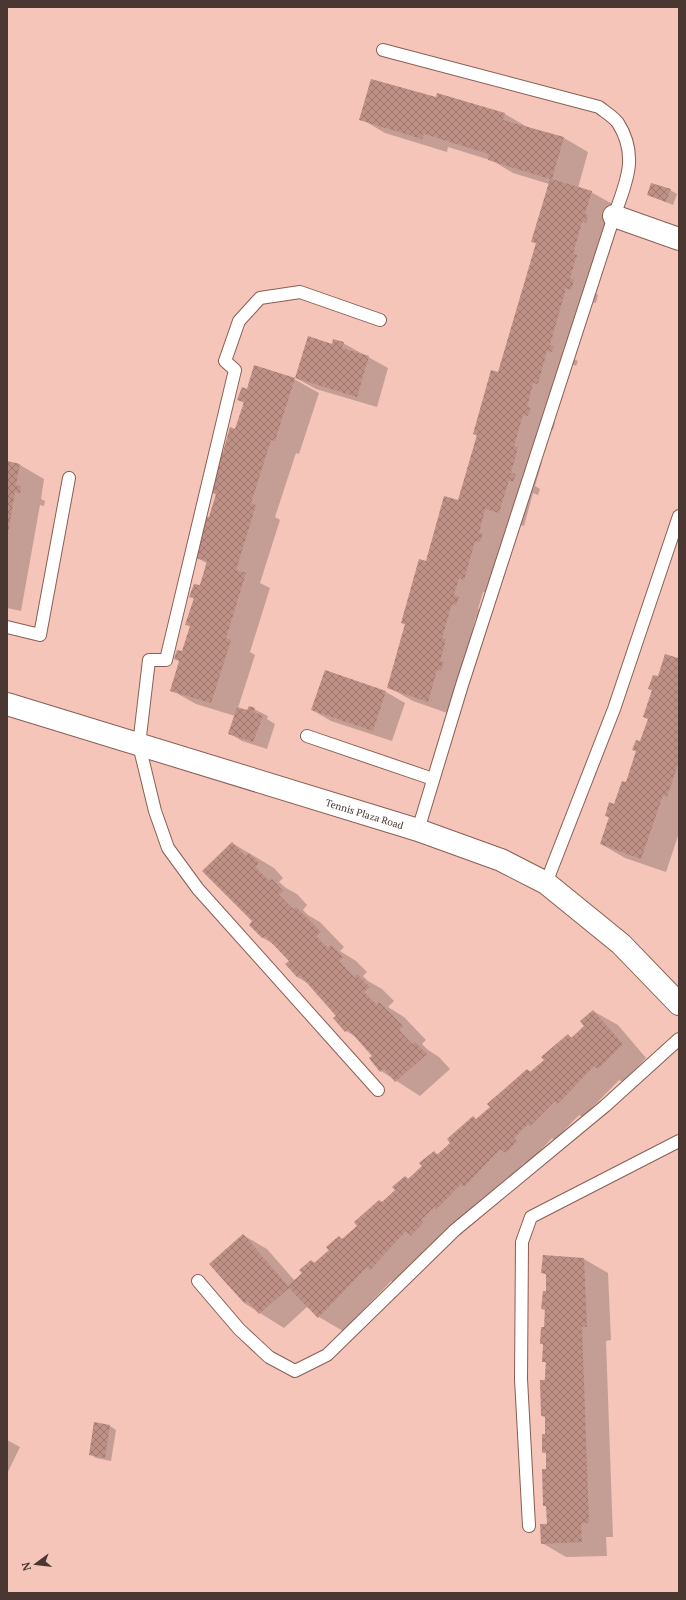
<svg xmlns="http://www.w3.org/2000/svg" width="686" height="1600" viewBox="0 0 686 1600" font-family="'PT Serif',serif">
  <defs>
    <pattern id="building-cross-hatch" width="8" height="8" patternUnits="userSpaceOnUse"><rect width="8" height="8" fill="#bf9085"/><path d="M0 0l8 8M0 8l8-8" fill="none" stroke="#9d766d"/></pattern>
  </defs>
  <rect width="100%" height="100%" fill="#f6c5b9"/>
  <g fill="#0003">
    <path d="M438 95 505 114 529 128 564 138 588 152 578 188 591 192 616 206 595 293 598 295 596 303 591 302 574 359 578 361 576 366 572 364 562 398 558 396 551 421 555 423 553 430 547 428 538 460 542 462 535 486 540 489 538 495 533 493 524 526 510 522 489 593 483 592 478 609 483 612 481 619 476 617 467 651 453 715 413 701 388 687 406 625 402 623 426 562 459 502 477 436 474 434 499 373 537 244 532 241 549 184 513 173 493 161 448 147 447 152 385 133 361 119 437 98Z"/>
    <path d="M670 190 677 194 673 205 648 195Z"/>
    <path d="M343 343 388 368 377 407 316 389 296 378Z"/>
    <path d="M294 379 319 393 299 454 296 453 275 517 280 520 260 583 270 588 250 652 255 655 238 708 248 712 254 709 268 716 267 719 275 724 267 749 242 741 229 733 235 716 196 704 171 690 191 627 187 624 194 599 191 597 200 587 208 564 196 557 204 534 200 532 210 519 217 495 211 492 223 453 236 430 244 403 239 400 248 390Z"/>
    <path d="M7 462 20 465 44 479 41 499 45 501 44 506 40 505 21 611 7 608Z"/>
    <path d="M679 657V833L666 872 625 858 601 844 610 818 606 815 615 805 627 783 649 719 653 691 649 689Z"/>
    <path d="M386 692 405 703 392 741 331 721 312 710Z"/>
    <path d="M232 843 274 868 283 878 279 882 286 888 297 894 307 905 303 910 308 915 320 922 344 947 340 951 356 961 367 972 363 976 368 981 382 989 394 1001 388 1007 404 1017 426 1040 422 1044 428 1050 439 1057 450 1069 420 1096 381 1071 370 1059 373 1056 358 1038 346 1031 338 1016 309 984 297 977 291 961 275 945 263 938 250 925 254 921Z"/>
    <path d="M593 1011 618 1025 646 1058 623 1082 619 1080 583 1117 579 1115 555 1140 552 1138 538 1153 541 1156 531 1166 524 1163 489 1200 395 1283 391 1281 343 1331 319 1317 308 1306 284 1328 244 1303 243 1235 267 1249 295 1281 304 1273 311 1261 315 1263 330 1250 339 1237 343 1239 397 1190 405 1177 409 1179 423 1166 434 1152 439 1155 491 1107 527 1070 532 1072 546 1060 568 1035 572 1038 586 1026Z"/>
    <path d="M584 1259 608 1273 611 1340 606 1341 613 1537H606L607 1556 566 1557 542 1543 548 1525 547 1507 544 1505 547 1470V1454L543 1452 546 1435V1418L542 1416 546 1363 543 1361 544 1345 541 1343 545 1328 546 1311 542 1309 547 1292V1275L542 1272Z"/>
    <path d="M95 1424 110 1426 116 1430 111 1461 96 1458 90 1454Z"/>
    <path d="M7 1440 20 1447 7 1474Z"/>
  </g>
  <g fill="url(#building-cross-hatch)">
    <path d="M371 79 436 97 437 93 505 113 503 120 564 137 552 179 592 191 585 214 588 215 586 223 582 222 573 254 577 255 570 278 574 280 571 290 566 288 550 345 554 346 552 352 547 351 538 384 533 383 527 407 531 408 528 416 523 415 514 446 518 447 511 473 516 474 513 482 509 480 499 513 485 509 479 533 483 534 480 542 475 541 464 580 459 578 454 595 459 597 456 605 452 604 442 638 446 639 440 661 444 662 441 671 437 670 428 702 387 688 405 624 401 623 419 559 426 561 444 496 458 500 477 435 473 434 491 370 498 372 536 243 531 242 550 179 488 160 489 154 424 134 422 139 359 120Z"/>
    <path d="M651 183 671 189 666 202 647 195Z"/>
    <path d="M308 336 332 344 333 339 344 342 342 348 369 356 357 397 295 378Z"/>
    <path d="M254 365 295 378 275 441 271 440 251 503 256 505 236 570 246 573 226 638 231 640 211 703 170 691 179 661 174 659 177 650 182 651 190 626 185 625 194 598 189 597 194 584 200 585 207 561 195 558 203 533 199 532 204 516 209 517 216 494 210 492 218 450 223 452 230 427 235 429 244 402 237 400 242 387 247 389Z"/>
    <path d="M7 461 20 464 16 485 21 486 20 493 15 492 8 534Z"/>
    <path d="M665 654 678 658 679 655V761L667 797 663 795 641 859 600 844 609 817 605 816 609 802 614 804 622 781 626 782 636 751 632 750 636 740 640 741 648 719 643 717 652 690 648 689 653 675 658 676Z"/>
    <path d="M325 670 386 691 373 731 311 710Z"/>
    <path d="M249 706 255 708 254 712 263 716 253 742 228 734 237 707 247 710Z"/>
    <path d="M232 842 246 856 249 853 259 863 255 867 270 881 272 879 283 891 279 895 293 909 296 907 321 932 316 936 328 948 331 945 343 957 339 961 354 977 357 974 370 987 364 992 377 1005 379 1002 403 1026 399 1030 412 1044 415 1042 427 1054 395 1082 384 1069 380 1072 369 1058 372 1056 348 1029 345 1032 333 1018 336 1016 300 975 297 977 285 964 289 961 265 936 262 938 249 925 252 921 202 871Z"/>
    <path d="M593 1010 623 1044 598 1069 594 1066 558 1104 555 1101 530 1126 528 1124 514 1138 517 1141 506 1153 500 1149 464 1187 461 1184 436 1210 434 1207 421 1220 423 1223 411 1236 406 1231 370 1270 367 1267 318 1318 289 1288 259 1314 247 1301 244 1303 209 1264 243 1234 288 1286 302 1273 299 1270 311 1260 314 1263 329 1250 326 1247 339 1236 342 1239 357 1226 354 1222 379 1200 382 1202 395 1190 392 1187 405 1176 408 1179 422 1166 419 1163 434 1151 437 1155 450 1143 447 1139 473 1116 476 1119 490 1107 487 1104 527 1069 530 1072 544 1060 541 1057 568 1034 571 1038 584 1026 580 1021Z"/>
    <path d="M543 1255 584 1258 587 1327H582L589 1523H581L582 1542 541 1544 540 1524H547L546 1506H543L542 1469H546V1452L542 1453V1434H545V1416H541L540 1380H545L546 1362H542L543 1344H540L541 1327H544L545 1309H541L543 1291H546V1274L541 1273Z"/>
    <path d="M94 1422 110 1425 105 1458 89 1455Z"/>
  </g>
  <g fill="none" stroke-linecap="round" stroke-linejoin="round">
    <g stroke="#895e54" stroke-width="14">
      <g id="service">
        <path d="M383 50 599 107C605 112 614 117 618 123 639 156 626 183 614 216L462 685 418 830"/>
        <path d="M7 627 40 635 69 478"/>
        <path d="M307 736 433 779"/>
        <path d="M546 883 614 709 679 516"/>
        <path d="M378 1090 198 889 168 848 155 811 139 745 149 660H166L235 370 225 361 239 321 260 298 300 292 380 320"/>
        <path d="M198 1281 239 1329 269 1357 295 1371 327 1355 455 1230 605 1106 679 1039"/>
        <path d="M529 1526 521 1379 522 1242 531 1217 679 1141"/>
      </g>
    </g>
    <g stroke="#895e54" stroke-width="24">
      <g id="minor">
        <path d="M614 216 679 239"/>
        <path id="s1" d="M7 704 418 830 501 860 546 883 621 944 679 1004"/>
      </g>
    </g>
    <use href="#service" stroke="#fff" stroke-width="12"/>
    <use href="#minor" stroke="#fff" stroke-width="22"/>
  </g>
  <g text-anchor="middle" stroke-width="3" stroke-linejoin="round" paint-order="stroke">
    <g font-size="10" fill="#4a3732" stroke="#f6c5b9">
      <text dy="4" stroke="none"><textPath href="#s1" startOffset="374">Tennis Plaza Road</textPath></text>
    </g>
  </g>
  <rect width="686" height="1600" fill="none" stroke="#4a3732" stroke-width="16"/>
  <g transform="translate(36 1564) rotate(255)" stroke="#f6c5b9" stroke-width="3" paint-order="stroke">
  <path d="M0-3L7 15L0 10L-7 15Z" fill="#4a3732"/>
  <text y="-6" font-size="11" font-weight="bold" text-anchor="middle" fill="#4a3732">N</text>
  </g>
</svg>
